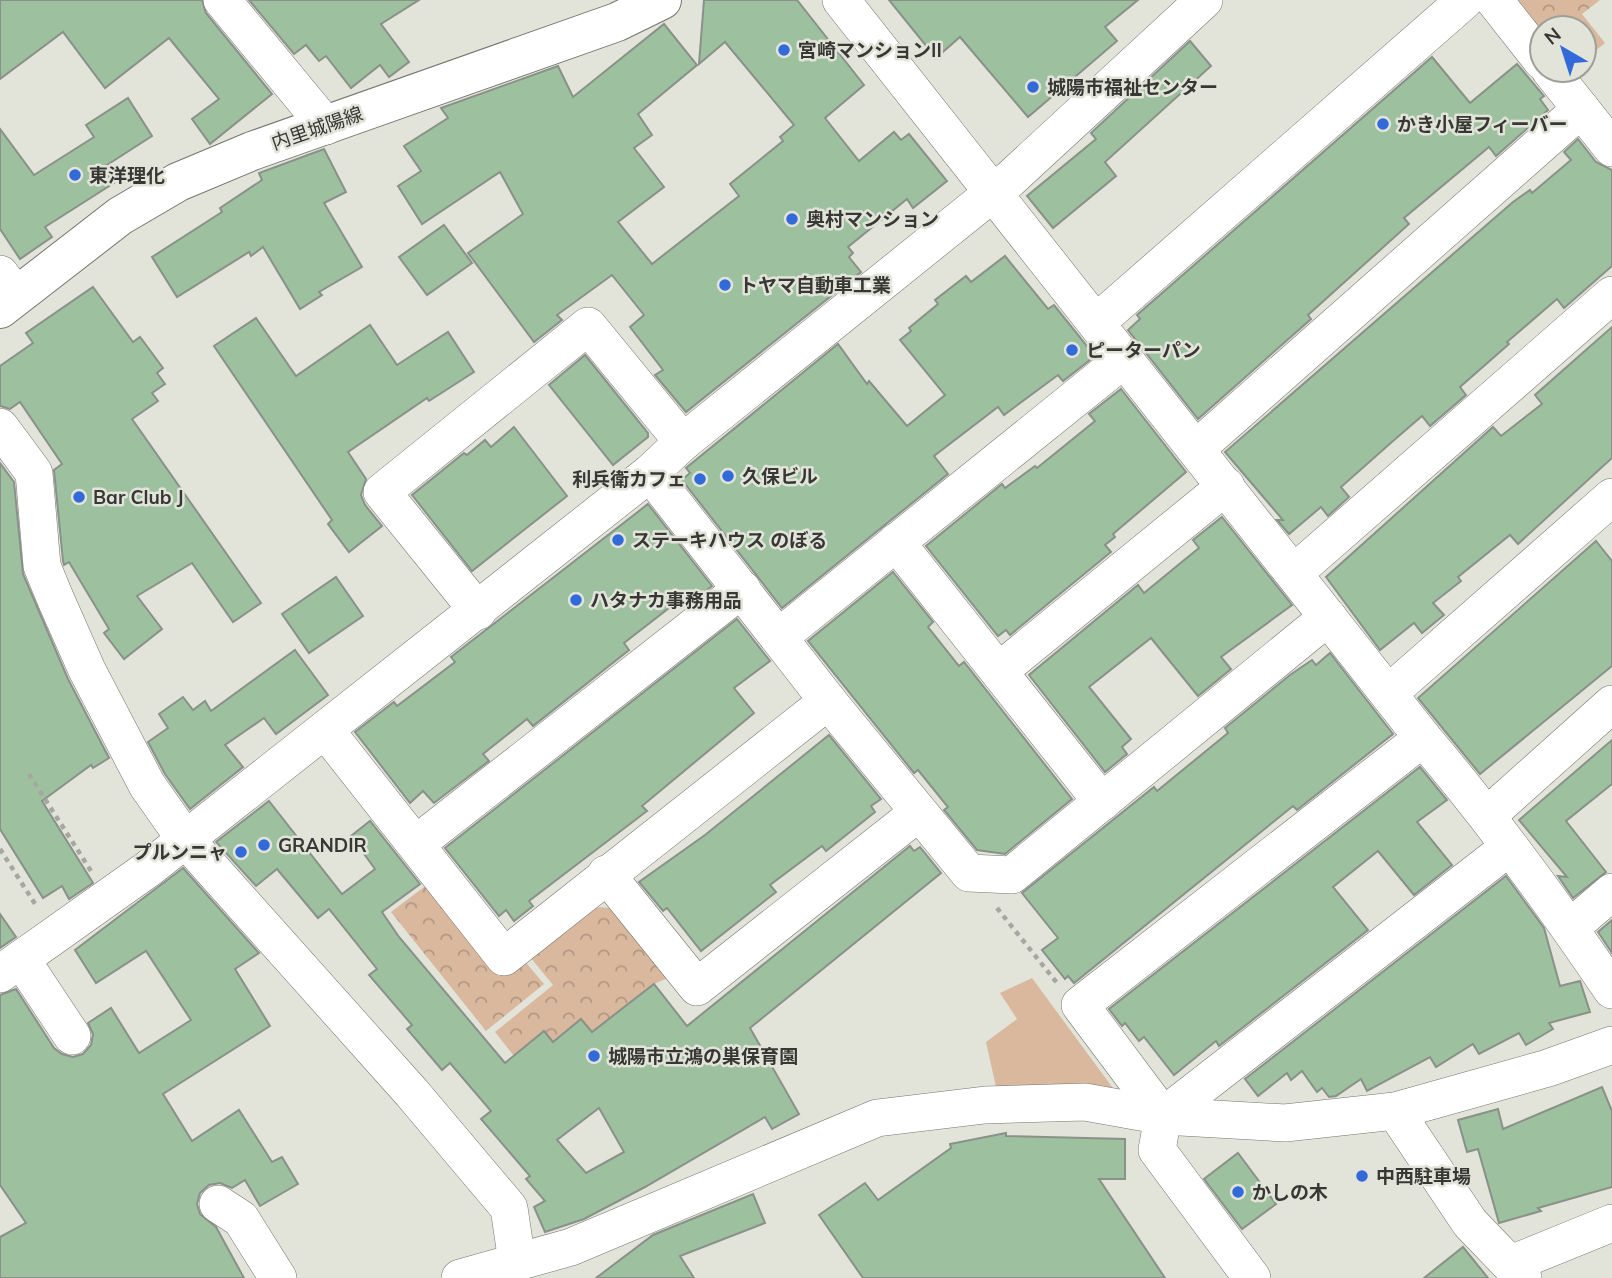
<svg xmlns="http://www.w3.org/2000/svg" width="1612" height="1278" viewBox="0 0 1612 1278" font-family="Mulish,'Noto Sans JP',sans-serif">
  <defs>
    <pattern id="forest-crowns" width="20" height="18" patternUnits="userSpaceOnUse" patternTransform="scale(1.75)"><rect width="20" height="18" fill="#dab89e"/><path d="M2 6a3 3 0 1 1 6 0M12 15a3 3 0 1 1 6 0" fill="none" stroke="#b29782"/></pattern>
  </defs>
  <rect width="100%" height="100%" fill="#e2e4da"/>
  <path fill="#dab89e" d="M1032 978 1115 1091 998 1096 986 1042 1017 1019 1000 993Z"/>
  <g fill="url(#forest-crowns)">
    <path d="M1507 0H1600L1582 14 1605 43 1584 60V28H1542V46Z"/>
    <path d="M428 884 499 976 523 959 544 984 486 1031 391 912Z"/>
    <path d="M591 907 615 908 670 977 654 984 592 1032 581 1019 553 1042 543 1032 514 1056 495 1032 553 985 530 957Z"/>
  </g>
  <g fill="#9dc09f" stroke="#899189" stroke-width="2" fill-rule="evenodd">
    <path d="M0 0H202L206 13 272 94 210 144 192 119 219 99 169 38 105 88 63 32 0 79Z"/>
    <path d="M249 0H419L381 24 409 62 389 77 380 65 351 88 326 56 319 61 306 45 294 54Z"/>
    <path d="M704 0H797L864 85 825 118 859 161 894 132 901 140 909 134 947 181 913 208 907 199 848 247 853 253 849 257 861 272 686 412 655 375 663 370 630 327 644 315 612 275 557 315 562 320 534 342 468 253 523 214 500 172 422 224 398 186 421 171 404 146 448 118 441 108 558 66 573 97 664 24 697 65 638 114 652 135 634 148 664 187 618 222 652 264 739 196 730 184 783 141 780 137 794 125 725 42 699 64Z"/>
    <path d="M889 0H1138L1105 27 1117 41 1028 117 960 37 936 58Z"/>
    <path d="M1190 41 1211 66 1105 162 1116 176 1053 228 1027 196 1096 139 1091 133Z"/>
    <path d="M1432 57 1470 103 1517 64 1544 96 1540 99 1548 110 1496 156 1489 147 1404 218 1409 224 1308 315 1311 319 1198 419 1128 330 1140 319 1137 315Z"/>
    <path d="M128 98 152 136 104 167 114 183 45 227 52 237 20 259 0 229V129L34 175 94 137 86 125Z"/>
    <path d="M1578 139 1596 162 1612 170V266L1564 308 1557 299 1507 342 1509 344 1460 387 1466 395 1430 426 1422 416 1393 441 1341 487 1349 497 1328 516 1321 507 1289 534 1277 520H1283L1225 452 1513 202 1530 190 1532 193 1571 160 1564 152Z"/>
    <path d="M324 149 346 192 324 203 362 267 319 292 322 295 300 309 263 247 251 256 249 252 177 297 152 257 222 212 220 208 262 180 259 173Z"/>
    <path d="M444 225 472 263 427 295 399 257Z"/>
    <path d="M1005 256 1048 309 1054 305 1095 356 1063 381 1058 375 1004 415 998 407 934 456 948 474 782 608 682 480 690 473 686 468 838 344 867 384 869 381 907 426 945 395 900 340 911 331 909 328 938 304 935 300 966 276 971 282Z"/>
    <path d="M93 287 133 342 140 337 163 368 157 373 165 384 152 393 158 401 132 419 261 603 233 622 192 563 137 596 162 629 124 659 104 633 109 629 69 562 64 565 63 561 54 470 62 464 20 402 10 409 0 406V366L33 343 26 333Z"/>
    <path d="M256 318 296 376 370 325 397 365 448 332 474 372 429 401 427 398 348 452 366 479 361 495 365 505 382 526 349 552 328 524 332 520 214 346Z"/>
    <path d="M1612 327V458L1518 544 1510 535 1458 577 1461 581 1433 603 1444 615 1422 633 1414 623 1380 650 1326 577 1493 427 1501 436 1542 404 1535 395Z"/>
    <path d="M585 355 648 433V437L613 465 549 385Z"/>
    <path d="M1121 389 1186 472 1113 534 1115 537 1105 545 1111 552 1010 635 1006 630 998 636 926 546 1002 484 1005 488 1035 466 1037 468 1095 421 1089 414Z"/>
    <path d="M514 427 567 496 472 571 412 495 464 453 467 455 485 440 491 447Z"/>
    <path d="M0 463 14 482 23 574 68 679 109 758 93 768 91 765 42 801 93 883 69 899 62 886 43 898 0 829Z"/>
    <path d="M648 504 712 586 687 605 682 598 624 643 629 650 533 726 527 719 483 754 489 761 434 803 423 791 410 803 355 732 394 702 397 706 455 662 451 657Z"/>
    <path d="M1222 517 1292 605 1221 657 1231 669 1198 696 1151 638 1089 687 1131 739 1122 747 1127 754 1105 772 1029 675 1138 585 1144 593 1183 561 1199 548 1193 540Z"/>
    <path d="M1596 541 1612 561V666L1480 774 1418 698Z"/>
    <path d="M893 572 933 622 928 627 959 666 964 662 1072 799 1005 854 977 850 944 810 948 807 918 770 914 773 808 641Z"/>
    <path d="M336 577 363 616 309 653 282 614Z"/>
    <path d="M737 619 770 661 734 688 754 713 642 806 647 811 529 901 533 906 514 921 506 910 499 916 445 848Z"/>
    <path d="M295 650 328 695 276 734 264 718 225 745 243 767 190 809 165 774 148 742 168 728 159 714 183 697 193 710 205 701 211 711Z"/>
    <path d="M1330 653 1393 734 1297 810 1293 806 1074 983 1068 976 1065 979 1042 950 1058 938 1022 893 1154 787 1157 791 1228 733 1225 728 1290 675 1312 660 1316 665Z"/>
    <path d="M829 735 881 799 871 806 875 812 826 851 822 846 770 885 776 892 701 951 667 908 663 911 639 882 705 835Z"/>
    <path d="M1612 740V784L1566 821 1606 872 1573 898 1558 876 1567 877 1519 820Z"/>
    <path d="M1420 767 1447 800 1417 822 1452 865 1414 895 1378 851 1333 887 1368 930 1219 1046 1216 1041 1174 1075 1144 1037 1139 1041 1125 1023 1122 1026 1109 1009Z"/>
    <path d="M269 801 342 894 375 869 351 836 370 821 420 884 382 912 399 937 505 1063 544 1031 553 1042 581 1019 592 1032 654 984 687 1026 910 846 914 851 920 847 941 873 750 1028 799 1114 772 1129 765 1117 645 1187 584 1219 545 1232 534 1207 545 1201 526 1179 530 1176 481 1119 491 1111 450 1063 442 1070 407 1029 412 1025 369 975 377 969 329 909 318 918 277 869 256 886 216 842ZM599 1108 624 1152 586 1173 557 1140Z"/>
    <path d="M183 868 259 953 235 969 270 1026 163 1094 192 1141 239 1110 272 1162 282 1157 298 1184 260 1206 245 1180 232 1188 220 1183 209 1185 200 1193 197 1204 200 1214 216 1227 244 1278H0V1237L26 1223 0 1185V995L16 989 54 1048 62 1054 73 1057 83 1054 91 1045 93 1034 88 1023 111 1008 139 1053 191 1020 146 951 96 983 75 950Z"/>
    <path d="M1506 876 1544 928 1560 986 1580 981 1590 1012 1549 1023 1553 1029 1526 1045 1519 1033 1479 1054 1473 1044 1436 1067 1430 1057 1367 1091 1361 1079 1336 1096 1329 1097 1322 1088 1317 1092 1302 1071 1291 1080 1287 1073 1258 1096 1245 1079Z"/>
    <path d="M0 914 16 937 0 948Z"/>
    <path d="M1612 920V953L1598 932Z"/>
    <path d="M1602 1087 1612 1111V1187L1538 1208 1541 1211 1499 1223 1478 1149 1467 1152 1458 1120 1498 1109 1503 1129Z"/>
    <path d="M1006 1133V1136L1125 1139V1179H1099L1165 1278H863L819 1215 865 1183 878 1200 951 1148 950 1144Z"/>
    <path d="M1238 1153 1276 1204 1242 1229 1204 1179Z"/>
    <path d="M753 1194 765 1223 680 1256 694 1278H596L653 1235Z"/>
    <path d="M1463 1247 1488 1278H1424Z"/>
  </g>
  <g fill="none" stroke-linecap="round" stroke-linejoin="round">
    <g stroke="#74766d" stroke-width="38">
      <g id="minor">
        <path d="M222 0 326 126"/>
        <path d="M841 0 1423 738C1491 818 1553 903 1612 990"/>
        <path d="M1494 0 1542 61"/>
        <path d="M1550 70 1612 148"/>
        <path d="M0 274 16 296"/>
        <path d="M1097 322 1465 0"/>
        <path d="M0 427 34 473 42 566 56 600 87 670 147 785 185 839 412 1093 509 1208 517 1262"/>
        <path d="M1197 448 1581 109"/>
        <path d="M650 473 828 701 969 873 1012 875 1328 617"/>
        <path d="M896 542 1102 802"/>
        <path d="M1294 573 1612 295"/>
        <path d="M478 611 382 492 588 326 683 442"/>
        <path d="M779 637 1124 359"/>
        <path d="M999 671 1226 486"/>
        <path d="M1389 693 1612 497"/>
        <path d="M326 731 504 957 828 701"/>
        <path d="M1488 815 1612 704"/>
        <path d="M416 844 742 589"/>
        <path d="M606 874 697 987 918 813"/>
        <path d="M1570 928 1612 892"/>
        <path d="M21 959 72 1036"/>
        <path d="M0 974 148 869 650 473 683 442 1009 180 1204 0"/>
        <path d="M1395 1111 1470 1223 1523 1278"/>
        <path d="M1163 1116 1080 1005 1423 738"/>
        <path d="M218 1204 241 1219 278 1278"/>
        <path d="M1511 1264 1612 1223"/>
        <path d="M460 1278 571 1247 877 1118 985 1105 1085 1102 1163 1116 1285 1123 1395 1111 1548 1068 1612 1045"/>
        <path d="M1252 1278 1157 1150 1163 1116 1508 848"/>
      </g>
    </g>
    <g stroke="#74766d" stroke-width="40">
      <path id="secondary" d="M0 309 120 216 178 182 252 151 617 22 662 0"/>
    </g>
    <g stroke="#a6a8a0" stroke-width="4.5" stroke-dasharray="5 5" stroke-linecap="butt">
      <path d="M29 774 91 871"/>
      <path d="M0 849 37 907"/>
      <path d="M997 908 1057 983"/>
    </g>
    <use href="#minor" stroke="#fff" stroke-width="37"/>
    <use href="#secondary" stroke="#fff" stroke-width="38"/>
  </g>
  <g fill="#326ad9" stroke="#e2e4da" stroke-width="2.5">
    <circle cx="784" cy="50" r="7"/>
    <circle cx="1033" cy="87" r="7"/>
    <circle cx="1383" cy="124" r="7"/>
    <circle cx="75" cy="175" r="7"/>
    <circle cx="792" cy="219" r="7"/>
    <circle cx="725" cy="285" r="7"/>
    <circle cx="1072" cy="350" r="7"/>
    <circle cx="728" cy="476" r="7"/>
    <circle cx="700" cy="479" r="7"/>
    <circle cx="79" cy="497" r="7"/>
    <circle cx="618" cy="540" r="7"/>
    <circle cx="576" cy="600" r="7"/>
    <circle cx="264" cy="845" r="7"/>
    <circle cx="241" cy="852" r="7"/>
    <circle cx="594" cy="1056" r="7"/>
    <circle cx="1362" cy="1176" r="7"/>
    <circle cx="1238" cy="1192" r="7"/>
  </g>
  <g text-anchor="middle" stroke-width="5" stroke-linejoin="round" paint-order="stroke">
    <g font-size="19" font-weight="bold" fill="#373834" stroke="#e2e4da" text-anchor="start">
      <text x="798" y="57">宮崎マンションII</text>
      <text x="1047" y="94">城陽市福祉センター</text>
      <text x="1397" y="131">かき小屋フィーバー</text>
      <text x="89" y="182">東洋理化</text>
      <text x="806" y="226">奥村マンション</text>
      <text x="739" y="292">トヤマ自動車工業</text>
      <text x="1086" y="357">ピーターパン</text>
      <text x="742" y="483">久保ビル</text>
      <text x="686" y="486" text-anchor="end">利兵衛カフェ</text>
      <text x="93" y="504">Bar Club J</text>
      <text x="632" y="547">ステーキハウス のぼる</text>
      <text x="590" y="607">ハタナカ事務用品</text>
      <text x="278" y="852">GRANDIR</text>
      <text x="227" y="859" text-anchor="end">プルンニャ</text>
      <text x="608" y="1063">城陽市立鴻の巣保育園</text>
      <text x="1376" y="1183">中西駐車場</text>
      <text x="1252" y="1199">かしの木</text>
    </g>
    <g font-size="19" fill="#373834" stroke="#e2e4da">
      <text transform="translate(317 128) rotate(-19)" y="7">内里城陽線</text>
    </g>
  </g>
  <g transform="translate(1563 49) rotate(321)"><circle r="33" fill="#e2e4da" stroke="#9e9f98" stroke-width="2"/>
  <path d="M0-5L12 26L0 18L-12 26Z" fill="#326ad9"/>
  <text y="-10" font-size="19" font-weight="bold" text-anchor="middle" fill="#373834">N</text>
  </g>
</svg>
